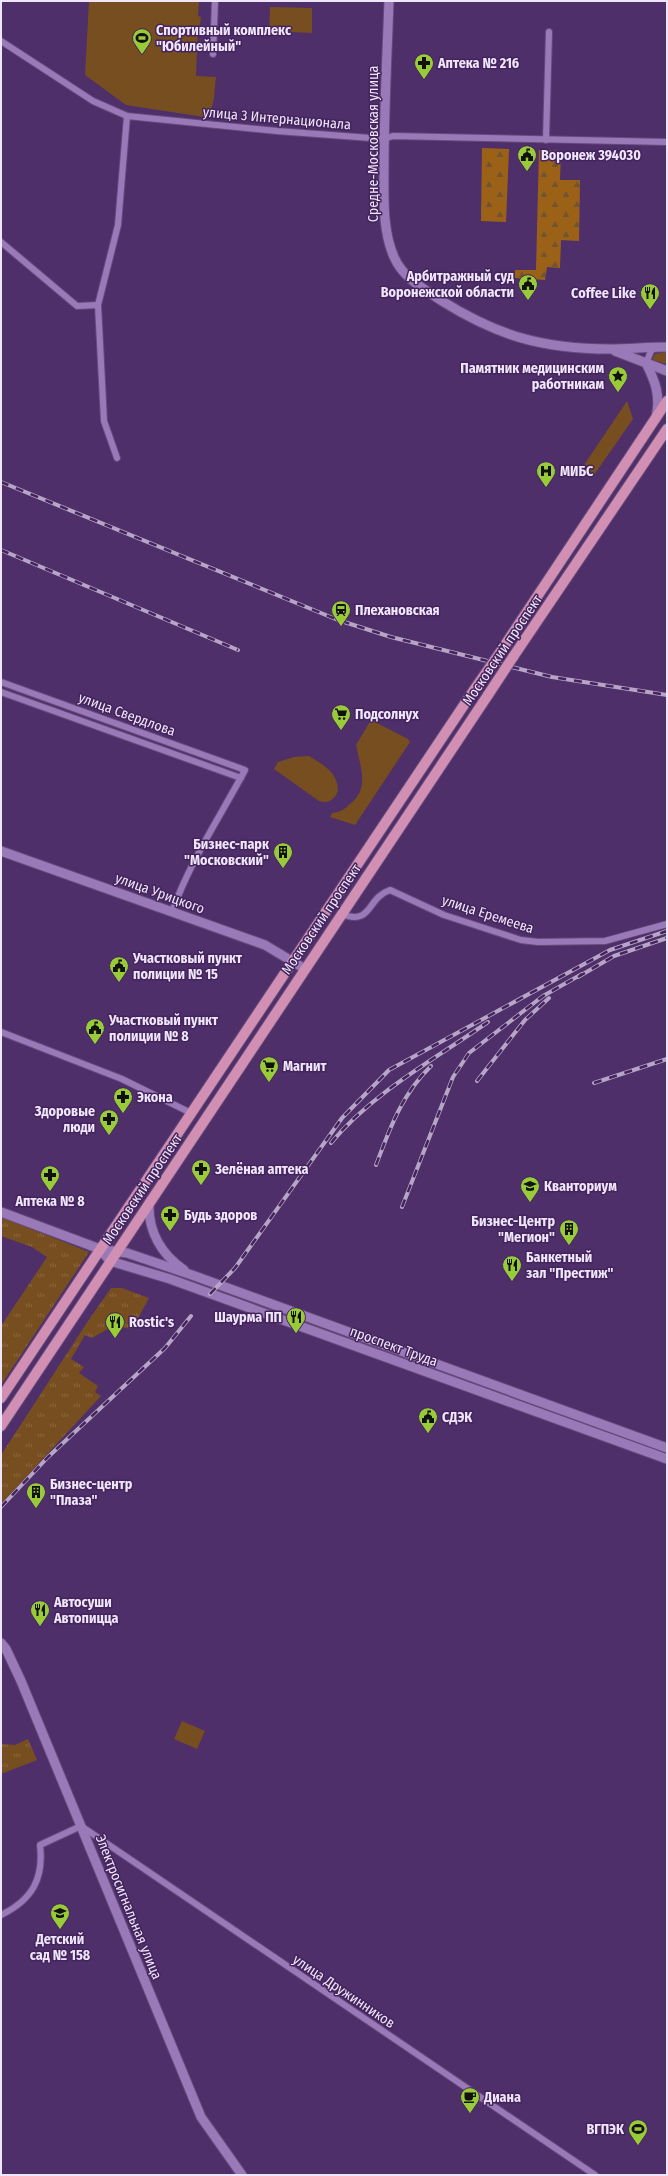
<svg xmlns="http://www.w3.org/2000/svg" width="668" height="2176" viewBox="0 0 668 2176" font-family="'Fira Sans Condensed',sans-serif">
  <defs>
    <pattern id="forest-firs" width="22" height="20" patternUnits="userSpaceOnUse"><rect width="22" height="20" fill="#9b6217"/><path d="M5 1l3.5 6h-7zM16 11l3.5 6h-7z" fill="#725431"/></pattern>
    <pattern id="park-tufts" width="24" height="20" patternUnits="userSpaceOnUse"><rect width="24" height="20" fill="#774e1f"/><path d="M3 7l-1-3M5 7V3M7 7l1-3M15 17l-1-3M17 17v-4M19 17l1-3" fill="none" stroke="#8b6840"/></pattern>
  </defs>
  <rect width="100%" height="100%" fill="#4e2f69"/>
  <g fill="#774e1f">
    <path d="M89 1H199L198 16 201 17 200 25 198 26 196 76 216 77C214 90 216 110 204 117L126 105 85 75Z"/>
    <path d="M270 7 312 8V33L269 31Z"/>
    <path d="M667 352V364L652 360 655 354Z"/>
    <path d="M627 401 633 419 594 475 582 468Z"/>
    <path d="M371 720 408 739 410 742 355 825 330 817 332 813C341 812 345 809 351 803 370 788 360 766 356 745Z"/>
    <path d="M309 756C323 765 338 772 338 791 334 800 329 804 319 801L274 769 278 762 294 757Z"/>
    <path d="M182 1721 205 1731 197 1749 174 1739Z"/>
  </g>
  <g fill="url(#forest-firs)">
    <path d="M482 148 509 149 506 222 481 221Z"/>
    <path d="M539 150 561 151 560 180H580L579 241 561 240 560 268 547 267 545 280 515 278V270H536Z"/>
  </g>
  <g fill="url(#park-tufts)">
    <path d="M1 1217 89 1252 1 1385V1326L47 1257 32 1247 1 1236Z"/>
    <path d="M111 1288H122L149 1298 132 1329 113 1326 92 1338 85 1335 71 1359 84 1367 79 1373 98 1386 95 1392 101 1396 1 1504V1455L88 1321Z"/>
    <path d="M28 1739 37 1760 1 1774V1744L15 1745Z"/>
  </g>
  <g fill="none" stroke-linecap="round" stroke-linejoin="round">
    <g stroke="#654b7a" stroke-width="8">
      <g id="street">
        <path d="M1 41 93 101 127 116 277 131 384 139 393 136 667 142"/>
        <path d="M213 54 215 1"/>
        <path d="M546 140 549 32"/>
        <path d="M1 242 77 306 98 305"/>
        <path d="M646 363 651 351 656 347"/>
        <path d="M117 458 104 421 98 305 118 225 127 116"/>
        <path d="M1 682 245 770C220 817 190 861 172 912"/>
        <path d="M1 692 241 778"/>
        <path d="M341 914C373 926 366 898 390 890L444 915 521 940 538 942 605 941 667 924"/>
        <path d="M1 1032 122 1079 191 1113"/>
        <path d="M1 1915C32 1900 44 1879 40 1845L81 1826 595 2175"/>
      </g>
    </g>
    <g stroke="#654b7a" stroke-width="11">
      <g id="secondary">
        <path d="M389 1C387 56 384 112 384 167 384 196 382 230 394 257 403 278 423 288 442 301 498 336 543 349 610 349 629 349 648 347 667 347"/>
        <path d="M615 351 667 371"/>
        <path d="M646 363C655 381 661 396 656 417"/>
        <path d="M1 851 265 945 305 969"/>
        <path d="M149 1203C148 1231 161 1254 184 1270"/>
        <path d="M1 1212 100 1249 127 1253 192 1275 667 1448"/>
        <path d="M100 1249 110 1261 170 1279 667 1459"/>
        <path d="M1 1643 6 1649 21 1681 201 2117 242 2175"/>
      </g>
    </g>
    <g stroke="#654b7a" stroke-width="12">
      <g id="primary">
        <path d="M499 654 667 401"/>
        <path d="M513 657 667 429"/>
        <path d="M1 1398 474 690"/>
        <path d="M1 1426 488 695"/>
      </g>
    </g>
    <use href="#street" stroke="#9a79b9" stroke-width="6"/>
    <use href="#secondary" stroke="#9a79b9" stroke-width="9"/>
    <use href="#primary" stroke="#d18fb3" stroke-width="10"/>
    <g stroke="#b7a5c7" stroke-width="4">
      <g id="rail">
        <path d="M1 482 338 620 391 637 552 677 667 695"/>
        <path d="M1 550 238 650"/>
        <path d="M578 977 614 956 667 938"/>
        <path d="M477 1081 525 1020 549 998"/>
        <path d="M594 1083 667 1059"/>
        <path d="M331 1143C372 1093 435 1059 488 1022"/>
        <path d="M376 1165C390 1128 402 1094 431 1066"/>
        <path d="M402 1207 453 1077 469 1053 543 996 582 974"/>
        <path d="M210 1294 235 1268 342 1118 389 1070 610 950 667 931"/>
        <path d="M1 1507 48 1457 165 1348 191 1316"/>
      </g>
    </g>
    <use href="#rail" stroke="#44245d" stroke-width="2.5" stroke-dasharray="8" stroke-linecap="butt"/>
    <g stroke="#654b7a" stroke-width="12" stroke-linecap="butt">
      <g id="primary-bridge">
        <path d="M474 690 499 654"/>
        <path d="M488 695 513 657"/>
      </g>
    </g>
    <use href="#primary-bridge" stroke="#d18fb3" stroke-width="10"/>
  </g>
  <defs>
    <g id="stadium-pin" transform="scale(1)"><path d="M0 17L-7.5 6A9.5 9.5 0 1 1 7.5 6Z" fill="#98cb37" stroke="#44245d"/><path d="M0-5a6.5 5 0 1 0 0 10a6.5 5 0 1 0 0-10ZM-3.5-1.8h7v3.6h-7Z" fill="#111"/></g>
    <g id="pharmacy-pin" transform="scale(1)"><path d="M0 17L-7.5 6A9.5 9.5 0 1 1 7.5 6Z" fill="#98cb37" stroke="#44245d"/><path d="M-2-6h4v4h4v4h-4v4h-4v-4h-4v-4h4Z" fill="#111"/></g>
    <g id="civic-pin" transform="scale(1)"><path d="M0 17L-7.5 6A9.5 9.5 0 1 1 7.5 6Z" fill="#98cb37" stroke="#44245d"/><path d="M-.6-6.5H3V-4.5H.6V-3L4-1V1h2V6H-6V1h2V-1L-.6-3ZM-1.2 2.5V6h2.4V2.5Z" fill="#111"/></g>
    <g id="restaurant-pin" transform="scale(1)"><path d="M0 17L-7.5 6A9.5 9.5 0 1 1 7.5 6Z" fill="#98cb37" stroke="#44245d"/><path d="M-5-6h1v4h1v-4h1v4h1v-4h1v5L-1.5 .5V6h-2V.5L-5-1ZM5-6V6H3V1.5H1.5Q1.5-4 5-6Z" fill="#111"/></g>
    <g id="sight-pin" transform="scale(1)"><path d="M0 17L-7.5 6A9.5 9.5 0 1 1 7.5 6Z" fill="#98cb37" stroke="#44245d"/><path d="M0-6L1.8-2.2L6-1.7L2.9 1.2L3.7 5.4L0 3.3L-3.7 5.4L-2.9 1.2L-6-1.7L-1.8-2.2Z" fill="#111"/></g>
    <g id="hospital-pin" transform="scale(1)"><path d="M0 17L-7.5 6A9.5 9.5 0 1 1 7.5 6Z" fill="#98cb37" stroke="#44245d"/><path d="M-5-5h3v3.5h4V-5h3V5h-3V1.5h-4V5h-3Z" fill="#111"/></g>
    <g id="station-pin" transform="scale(1)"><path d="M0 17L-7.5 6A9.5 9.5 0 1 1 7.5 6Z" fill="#98cb37" stroke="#44245d"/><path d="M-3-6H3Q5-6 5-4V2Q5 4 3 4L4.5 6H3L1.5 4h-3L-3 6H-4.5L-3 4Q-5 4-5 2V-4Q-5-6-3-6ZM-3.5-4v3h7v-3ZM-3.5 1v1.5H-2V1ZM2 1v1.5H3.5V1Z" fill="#111"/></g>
    <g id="supermarket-pin" transform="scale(1)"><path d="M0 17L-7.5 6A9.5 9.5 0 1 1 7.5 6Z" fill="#98cb37" stroke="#44245d"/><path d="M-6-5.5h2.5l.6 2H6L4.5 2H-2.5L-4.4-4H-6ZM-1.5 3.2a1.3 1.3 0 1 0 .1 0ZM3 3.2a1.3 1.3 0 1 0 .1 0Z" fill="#111"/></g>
    <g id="building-pin" transform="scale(1)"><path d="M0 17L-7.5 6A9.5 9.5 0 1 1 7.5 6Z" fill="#98cb37" stroke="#44245d"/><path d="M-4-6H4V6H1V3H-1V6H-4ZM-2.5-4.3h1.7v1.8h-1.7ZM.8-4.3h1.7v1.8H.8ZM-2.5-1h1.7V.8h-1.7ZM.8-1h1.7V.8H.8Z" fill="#111"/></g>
    <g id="school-pin" transform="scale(1)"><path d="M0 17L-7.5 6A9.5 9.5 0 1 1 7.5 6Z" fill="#98cb37" stroke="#44245d"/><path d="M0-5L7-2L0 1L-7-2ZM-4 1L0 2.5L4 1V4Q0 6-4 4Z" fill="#111"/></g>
    <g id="cafe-pin" transform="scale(1)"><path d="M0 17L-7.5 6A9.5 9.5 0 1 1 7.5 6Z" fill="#98cb37" stroke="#44245d"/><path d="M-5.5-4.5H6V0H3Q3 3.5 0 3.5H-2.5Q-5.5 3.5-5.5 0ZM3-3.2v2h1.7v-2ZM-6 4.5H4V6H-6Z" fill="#111"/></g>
  </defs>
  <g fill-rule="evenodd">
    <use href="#stadium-pin" x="142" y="38"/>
    <use href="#pharmacy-pin" x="424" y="63"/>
    <use href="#civic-pin" x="527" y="155"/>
    <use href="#civic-pin" x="528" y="284"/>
    <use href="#restaurant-pin" x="650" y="293"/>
    <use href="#sight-pin" x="618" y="376"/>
    <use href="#hospital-pin" x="546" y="471"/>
    <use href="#station-pin" x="341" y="610"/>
    <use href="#supermarket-pin" x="341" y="714"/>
    <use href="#building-pin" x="283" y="852"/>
    <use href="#civic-pin" x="119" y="966"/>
    <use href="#civic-pin" x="95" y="1028"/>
    <use href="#supermarket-pin" x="269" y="1066"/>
    <use href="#pharmacy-pin" x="123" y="1097"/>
    <use href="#pharmacy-pin" x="109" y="1119"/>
    <use href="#pharmacy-pin" x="201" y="1169"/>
    <use href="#pharmacy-pin" x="50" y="1175"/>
    <use href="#school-pin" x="530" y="1186"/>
    <use href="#pharmacy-pin" x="170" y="1215"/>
    <use href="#building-pin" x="569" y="1229"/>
    <use href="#restaurant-pin" x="512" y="1265"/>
    <use href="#restaurant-pin" x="296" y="1317"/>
    <use href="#restaurant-pin" x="115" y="1322"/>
    <use href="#civic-pin" x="428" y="1417"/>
    <use href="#building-pin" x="36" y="1492"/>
    <use href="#restaurant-pin" x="40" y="1610"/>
    <use href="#school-pin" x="60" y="1913"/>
    <use href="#cafe-pin" x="470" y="2097"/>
    <use href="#stadium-pin" x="638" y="2129"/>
  </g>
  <g text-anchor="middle" stroke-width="3" stroke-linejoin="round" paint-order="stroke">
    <g font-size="14" font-weight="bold" fill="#f0e6fb" stroke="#44245d" text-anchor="start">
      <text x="156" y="35">Спортивный комплекс<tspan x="156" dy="16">"Юбилейный"</tspan></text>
      <text x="438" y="68">Аптека № 216</text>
      <text x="541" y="160">Воронеж 394030</text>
      <text x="514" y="281" text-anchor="end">Арбитражный суд<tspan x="514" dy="16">Воронежской области</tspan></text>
      <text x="636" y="298" text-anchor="end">Coffee Like</text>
      <text x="604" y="373" text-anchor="end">Памятник медицинским<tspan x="604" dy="16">работникам</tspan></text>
      <text x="560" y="476">МИБС</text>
      <text x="355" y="615">Плехановская</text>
      <text x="355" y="719">Подсолнух</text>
      <text x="269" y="849" text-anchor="end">Бизнес-парк<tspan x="269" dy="16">"Московский"</tspan></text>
      <text x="133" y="963">Участковый пункт<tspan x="133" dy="16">полиции № 15</tspan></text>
      <text x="109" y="1025">Участковый пункт<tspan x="109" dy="16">полиции № 8</tspan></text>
      <text x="283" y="1071">Магнит</text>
      <text x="137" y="1102">Экона</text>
      <text x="95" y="1116" text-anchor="end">Здоровые<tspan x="95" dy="16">люди</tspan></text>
      <text x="215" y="1174">Зелёная аптека</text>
      <text x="544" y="1191">Кванториум</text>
      <text x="50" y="1206" text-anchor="middle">Аптека № 8</text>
      <text x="184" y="1220">Будь здоров</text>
      <text x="555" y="1226" text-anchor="end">Бизнес-Центр<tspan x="555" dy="16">"Мегион"</tspan></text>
      <text x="526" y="1262">Банкетный<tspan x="526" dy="16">зал "Престиж"</tspan></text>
      <text x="282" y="1322" text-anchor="end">Шаурма ПП</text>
      <text x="129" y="1327">Rostic's</text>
      <text x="442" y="1422">СДЭК</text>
      <text x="50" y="1489">Бизнес-центр<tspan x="50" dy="16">"Плаза"</tspan></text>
      <text x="54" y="1607">Автосуши<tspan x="54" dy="16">Автопицца</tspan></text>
      <text x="60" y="1944" text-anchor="middle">Детский<tspan x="60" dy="16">сад № 158</tspan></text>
      <text x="484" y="2102">Диана</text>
      <text x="624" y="2134" text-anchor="end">ВГПЭК</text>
    </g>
    <g font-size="14" fill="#f0e6fb" stroke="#44245d">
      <text transform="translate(277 118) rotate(5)" y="5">улица 3 Интернационала</text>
      <text transform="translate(373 144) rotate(-90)" y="5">Средне-Московская улица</text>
      <text transform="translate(502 650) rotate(-56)" y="5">Московский проспект</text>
      <text transform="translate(127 714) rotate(20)" y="5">улица Свердлова</text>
      <text transform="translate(160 893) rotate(20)" y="5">улица Урицкого</text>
      <text transform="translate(488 914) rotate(18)" y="5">улица Еремеева</text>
      <text transform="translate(321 919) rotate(-56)" y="5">Московский проспект</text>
      <text transform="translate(142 1189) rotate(-56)" y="5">Московский проспект</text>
      <text transform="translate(394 1346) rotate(20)" y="5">проспект Труда</text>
      <text transform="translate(129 1907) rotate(68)" y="5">Электросигнальная улица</text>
      <text transform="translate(344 1991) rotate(34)" y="5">улица Дружинников</text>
    </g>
  </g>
  <rect width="668" height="2176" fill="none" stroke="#f0e6fb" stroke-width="4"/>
</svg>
